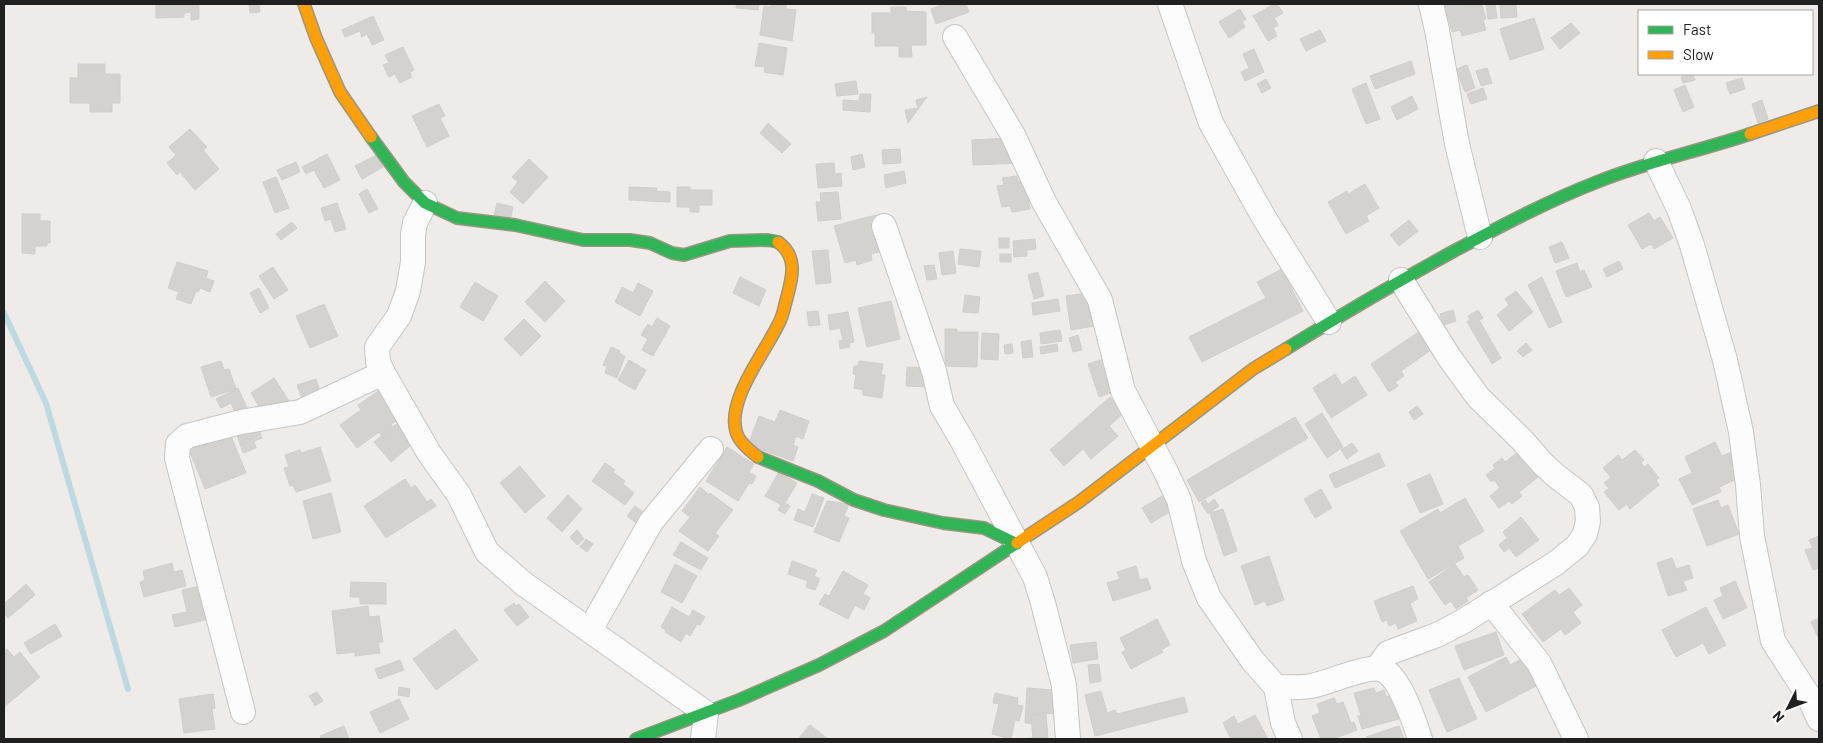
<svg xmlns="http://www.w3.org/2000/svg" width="1823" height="743" viewBox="0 0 1823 743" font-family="Barlow,sans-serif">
  <rect width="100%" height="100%" fill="#eeebe8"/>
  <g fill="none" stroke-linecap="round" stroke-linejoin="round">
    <path stroke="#bddae0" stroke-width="6" d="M4 313 46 403 128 689"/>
  </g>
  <g fill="#d4d2cf" stroke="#d1cdca">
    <path d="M156 4H199V19L191 20V12L184 13V17L156 18Z"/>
    <path d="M249 4H259L260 12 250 13Z"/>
    <path d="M737 4H759L758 10 736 8Z"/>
    <path d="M771 4H786V9L796 10 792 41 760 35 764 6 771 7Z"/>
    <path d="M944 4H966L969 12 936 24 931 9Z"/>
    <path d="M1274 4H1277L1283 13 1274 18 1278 25 1273 28 1277 36 1268 41 1253 16Z"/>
    <path d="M1451 4 1482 5 1486 19 1483 20 1486 30 1462 36 1460 30 1452 32 1445 5Z"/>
    <path d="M1486 4H1495L1497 18 1488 19Z"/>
    <path d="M1500 4H1516L1517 17 1501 18Z"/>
    <path d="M891 7H906V11L926 12V45H911L912 57H899V46H875V33H872V13H891Z"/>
    <path d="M1240 9 1246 19 1242 22 1245 27 1229 38 1219 22Z"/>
    <path d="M373 16 384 40 372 45 367 34 362 37 360 31 345 37 342 30Z"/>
    <path d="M1534 18 1544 49 1510 60 1500 29Z"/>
    <path d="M1571 23 1580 33 1560 49 1551 38Z"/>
    <path d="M1320 30 1326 41 1306 51 1300 39Z"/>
    <path d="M759 43 787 48 783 75 764 72 765 67 755 66Z"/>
    <path d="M403 47 414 70 410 72 412 77 400 83 395 74 389 77 383 65 389 63 385 55Z"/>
    <path d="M1254 49 1264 72 1245 81 1241 72 1249 68 1243 54Z"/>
    <path d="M1411 61 1415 74 1375 89 1370 76Z"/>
    <path d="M78 64H105V74H120V103H112V112H90V103H70V78H78Z"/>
    <path d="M1467 65 1475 88 1465 92 1456 69Z"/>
    <path d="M1487 68 1492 83 1481 86 1476 71Z"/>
    <path d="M1693 74 1695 80 1683 83 1681 77Z"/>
    <path d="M1742 78 1745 89 1730 94 1726 83Z"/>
    <path d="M1266 79 1271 88 1262 93 1257 84Z"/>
    <path d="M856 81 858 94 837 96 835 84Z"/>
    <path d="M1366 83 1380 119 1366 124 1352 89Z"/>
    <path d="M1685 85 1694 107 1683 112 1674 90Z"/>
    <path d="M1483 88 1487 99 1471 104 1467 94Z"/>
    <path d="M860 94H871L870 112 843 110V100L859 101Z"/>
    <path d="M1412 96 1418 109 1397 120 1391 107Z"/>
    <path d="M927 97 908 123 905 110 918 108 916 100Z"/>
    <path d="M1762 100 1768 119 1758 123 1752 104Z"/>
    <path d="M439 104 445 116 440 118 449 136 427 147 412 116Z"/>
    <path d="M768 123 791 144 782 153 760 133Z"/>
    <path d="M190 129 207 147 203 150 219 169 195 190 180 172 177 175 167 163 176 155 169 147Z"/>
    <path d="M1011 138 1021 163 973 165 972 140Z"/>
    <path d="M900 149 901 163 883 164 882 150Z"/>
    <path d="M327 154 340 180 324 188 314 170 306 174 302 167Z"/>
    <path d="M862 154 865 167 853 170 851 157Z"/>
    <path d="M377 155 383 167 362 179 355 166Z"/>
    <path d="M529 159 548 177 523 204 510 192 518 182 512 177Z"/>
    <path d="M296 162 300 172 282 180 277 170Z"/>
    <path d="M834 163 835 174 841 173 842 186 818 188 816 164Z"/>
    <path d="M904 171 906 183 886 188 884 175Z"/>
    <path d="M1017 176 1018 182 1025 181 1030 209 1012 212 1010 206 1002 207 997 186 1004 185 1002 178Z"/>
    <path d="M276 177 289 208 275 213 263 182Z"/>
    <path d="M1365 184 1379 208 1366 216 1369 221 1346 234 1328 202 1347 191 1348 194Z"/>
    <path d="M629 187 657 188 656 191 670 192V202L629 200Z"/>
    <path d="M677 187H690V190H712V205H699V212H690V207H677Z"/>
    <path d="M367 189 378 209 369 213 359 194Z"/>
    <path d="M838 192 841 219 818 221 816 202H821L820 193Z"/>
    <path d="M337 203 346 229 335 232 331 219 325 221 321 208Z"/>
    <path d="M497 203 513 207 510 220 494 216Z"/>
    <path d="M1649 213 1654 221 1660 217 1673 238 1654 249 1651 244 1642 249 1628 225Z"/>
    <path d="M22 214H40V221H50V243H47V246H35V254L22 253Z"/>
    <path d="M876 215 886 250 871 254 872 260 857 265 856 260 845 263 834 226Z"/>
    <path d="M1409 220 1418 231 1399 246 1390 235Z"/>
    <path d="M292 222 297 228 281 240 276 234Z"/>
    <rect x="999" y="238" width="10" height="10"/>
    <path d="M1035 239 1036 249 1027 250V256L1014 257 1013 241Z"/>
    <path d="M1562 242 1569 258 1555 263 1549 247Z"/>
    <path d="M960 249 981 251 979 267 958 264Z"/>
    <path d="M828 250 831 283 816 284 812 251Z"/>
    <path d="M953 251 956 273 942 275 939 253Z"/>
    <rect x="1000" y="254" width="11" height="8"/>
    <path d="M1619 261 1623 269 1607 277 1603 269Z"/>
    <path d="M177 262 208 271 206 278 214 281 210 292 200 288 198 292 196 291 191 304 176 299 179 292 168 288Z"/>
    <path d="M1577 263 1580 272 1584 270 1592 287 1566 297 1556 271Z"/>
    <path d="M934 265 937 279 927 280 924 266Z"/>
    <path d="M273 267 288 290 274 299 259 276Z"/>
    <path d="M1282 269 1303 311 1202 362 1189 337 1266 298 1257 282Z"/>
    <path d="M1038 272 1044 296 1034 299 1028 275Z"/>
    <path d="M740 277 766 290 759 306 733 293Z"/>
    <path d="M1542 277 1562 322 1549 328 1528 285Z"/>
    <path d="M545 281 565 301 545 322 525 302Z"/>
    <path d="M475 282 498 296 483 321 460 307Z"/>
    <path d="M638 283 653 291 640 316 615 302 622 287 633 293Z"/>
    <path d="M259 288 269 308 260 313 250 293Z"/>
    <path d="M1516 291 1533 312 1509 331 1497 315 1509 305 1505 299Z"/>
    <path d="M1089 293 1094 326 1071 330 1066 296Z"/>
    <path d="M965 295 980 297 978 313 963 312Z"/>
    <path d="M1058 299 1060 311 1033 315 1032 303Z"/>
    <path d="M891 301 900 339 867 347 858 308Z"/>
    <path d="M324 304 338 336 310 348 296 316Z"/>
    <path d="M1453 310 1456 321 1443 325 1440 314Z"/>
    <path d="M1478 310 1483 318 1479 320 1501 358 1492 364 1467 322 1470 320 1468 316Z"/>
    <path d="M818 311 820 325 809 326 807 312Z"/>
    <path d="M848 312 854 342 849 343 850 347 840 349 839 341 843 340 840 328 830 330 828 315Z"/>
    <path d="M657 318 670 326 653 356 642 350 648 339 641 335 648 324 652 327Z"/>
    <path d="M524 319 541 336 521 356 504 339Z"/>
    <path d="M945 329H957V332H978L977 367 945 366Z"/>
    <path d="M1423 329 1435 347 1401 371 1404 376 1395 382 1398 386 1389 392 1371 364Z"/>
    <path d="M1060 330 1062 341 1041 344 1040 333Z"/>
    <path d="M982 333 999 334 998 360 981 359Z"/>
    <path d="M1078 335 1082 350 1073 352 1069 338Z"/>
    <path d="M1031 340 1033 357 1023 358 1021 342Z"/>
    <path d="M1526 343 1532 350 1523 357 1517 351Z"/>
    <path d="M1012 344 1013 353 1005 354 1004 345Z"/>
    <path d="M1057 344 1058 351 1041 354 1040 347Z"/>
    <path d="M611 347 620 351 619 353 625 356 617 378 605 373 607 366 603 365Z"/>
    <path d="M1107 358 1118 390 1099 397 1088 364Z"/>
    <path d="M629 360 646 370 635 390 618 380Z"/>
    <path d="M221 361 224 370 229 369 236 389 211 397 201 367Z"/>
    <path d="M859 361 883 364 881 375H885L882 398 863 395V390L854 388 856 374H853L854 366H858Z"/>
    <path d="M907 367 931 368V387L906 386Z"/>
    <path d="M1335 374 1342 385 1355 376 1367 395 1331 418 1313 388Z"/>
    <path d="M274 378 289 401 265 416 251 393Z"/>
    <path d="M316 379 323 400 305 406 297 385Z"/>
    <path d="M238 388 248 410 237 416 231 403 221 408 216 399Z"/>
    <path d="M380 390 400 419 391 424 393 428 382 436 379 432 357 448 340 425 361 410 358 405Z"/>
    <path d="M1110 397 1124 413 1109 426 1118 436 1091 459 1083 449 1064 466 1050 450Z"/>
    <path d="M1417 406 1423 414 1414 420 1409 412Z"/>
    <path d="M780 410 809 421 803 439 796 436 793 445 798 447 793 461 748 445 759 416 775 422Z"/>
    <path d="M1322 413 1343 447 1327 458 1305 424Z"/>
    <path d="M1295 417 1308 438 1199 502 1187 480Z"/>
    <path d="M401 420 417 440 391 462 374 442Z"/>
    <path d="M257 425 262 438 254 441 256 448 243 453 236 432Z"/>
    <path d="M229 431 246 473 205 489 188 447Z"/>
    <path d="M1715 442 1722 456 1734 451 1740 464 1731 468 1737 479 1719 487 1721 492 1692 505 1679 479 1692 473 1685 457Z"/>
    <path d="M1352 443 1358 451 1347 459 1341 450Z"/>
    <path d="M320 447 331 481 296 492 293 485 290 486 284 468 289 467 285 455 300 450 301 453Z"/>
    <path d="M727 447 754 464 749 472 756 476 752 484 749 483 738 501 706 481Z"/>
    <path d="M1635 450 1644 460 1641 463 1644 467 1648 464 1659 478 1656 480 1659 485 1630 509 1627 504 1619 510 1604 492 1609 488 1604 483 1611 477 1603 468 1618 455 1622 460Z"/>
    <path d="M1518 452 1538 477 1519 492 1522 496 1512 504 1509 501 1499 508 1490 496 1500 488 1494 480 1491 482 1486 475 1495 468 1493 465 1502 458 1505 462Z"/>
    <path d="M1379 453 1385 466 1335 488 1329 475Z"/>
    <path d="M605 463 615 470 613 472 625 481 623 484 634 493 625 505 592 481Z"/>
    <path d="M520 466 545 496 525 513 500 483Z"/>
    <path d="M779 472 797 483 785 503 790 506 785 514 778 510 781 505 765 496Z"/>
    <path d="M1430 474 1443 504 1420 513 1407 484Z"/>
    <path d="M405 479 411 488 415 485 427 502 431 499 436 506 386 538 364 506Z"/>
    <path d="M700 487 709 495 710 493 733 510 715 533 719 536 708 551 679 531 690 517 682 511Z"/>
    <path d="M1321 489 1332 508 1315 518 1304 499Z"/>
    <path d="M331 493 341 532 313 539 303 501Z"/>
    <path d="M812 494 824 498 813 527 794 520 798 509 805 512Z"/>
    <path d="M568 495 582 509 562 532 547 518Z"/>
    <path d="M1169 495 1174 503 1168 506 1171 511 1151 523 1142 508 1162 496 1164 498Z"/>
    <path d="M1465 498 1484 531 1458 546 1464 558 1428 579 1400 531 1438 509 1440 513Z"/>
    <path d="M1214 499 1219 506 1208 514 1201 503 1205 500 1208 504Z"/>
    <path d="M1718 500 1721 508 1728 505 1739 534 1707 546 1693 509Z"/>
    <path d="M827 501 849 504 844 516 849 518 839 542 814 532Z"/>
    <path d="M635 506 647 515 639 525 627 516Z"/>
    <path d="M1223 509 1237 551 1224 556 1210 513Z"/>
    <path d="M1521 517 1539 540 1516 557 1509 548 1504 552 1499 545 1507 538 1503 532Z"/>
    <path d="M577 530 584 539 577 545 570 537Z"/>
    <path d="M1819 536V568L1813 570 1805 550 1813 548 1809 540Z"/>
    <path d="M586 539 593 544 587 552 580 547Z"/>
    <path d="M681 542 708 558 701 570 673 555Z"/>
    <path d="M1269 556 1284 600 1267 606 1265 601 1255 605 1241 566Z"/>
    <path d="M1672 558 1676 569 1689 565 1693 578 1683 581 1687 590 1668 596 1657 563Z"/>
    <path d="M792 561 817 570 814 576 820 579 815 590 806 587 808 581 788 574Z"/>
    <path d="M172 563 174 572 182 570 186 586 144 597 140 582 145 580 143 571Z"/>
    <path d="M675 564 697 576 682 603 661 592Z"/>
    <path d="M1455 564 1464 577 1468 575 1478 590 1466 598 1468 601 1456 609 1451 601 1445 605 1429 582Z"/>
    <path d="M1136 566 1140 580 1147 578 1151 589 1113 601 1107 583 1120 579 1117 572Z"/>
    <path d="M843 571 868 585 863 594 870 598 864 610 855 605 848 619 819 604 825 594 829 596Z"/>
    <path d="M1735 581 1747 608 1723 619 1714 600 1723 596 1720 588Z"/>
    <path d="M351 582 386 583V604H360V597H350Z"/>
    <path d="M26 584 35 595 8 618 4 613V604Z"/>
    <path d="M206 585 214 618 175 627 172 615 187 612 182 590Z"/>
    <path d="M1413 586 1418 599 1410 603 1417 621 1398 629 1396 623 1389 626 1387 620 1382 622 1374 601Z"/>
    <path d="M1569 588 1582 605 1573 612 1581 623 1565 635 1561 629 1543 642 1522 614 1555 590 1559 595Z"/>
    <path d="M514 603 516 606 519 604 529 617 517 626 504 610Z"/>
    <path d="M368 606 369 617 379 616 383 642H378L380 653 355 656V652L337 654 332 611Z"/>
    <path d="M672 607 689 617 693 610 705 617 700 625 697 624 690 636 686 633 681 642 665 632 666 630 661 627Z"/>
    <path d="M1706 607 1726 645 1709 654 1703 643 1676 657 1662 630Z"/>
    <path d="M1819 618V636L1818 637 1811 622Z"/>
    <path d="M1157 619 1170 645 1161 650 1163 652 1131 669 1122 652 1126 650 1120 638Z"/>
    <path d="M55 624 62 636 31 654 24 643Z"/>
    <path d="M455 629 478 660 436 690 413 659Z"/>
    <path d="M1496 632 1504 655 1464 670 1455 646Z"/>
    <path d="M1096 642 1098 659 1073 663 1070 645Z"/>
    <path d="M7 649 14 657 20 652 40 677 4 707V652Z"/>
    <path d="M1506 657 1510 665 1523 658 1538 685 1486 712 1468 677Z"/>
    <path d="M400 660 404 670 379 679 375 669Z"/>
    <path d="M1099 664 1101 681 1090 683 1088 665Z"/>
    <path d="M1459 678 1477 719 1447 732 1429 690Z"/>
    <path d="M399 687 410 689 409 697 398 695Z"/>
    <path d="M1027 688 1053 690V703H1061V714L1041 713 1040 724 1025 723Z"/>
    <path d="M1374 688 1376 693 1384 690 1386 697 1393 695 1399 719 1362 729 1358 716H1361L1354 693Z"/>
    <path d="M1101 691 1107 713 1115 710 1117 714 1184 697 1188 712 1095 736 1085 695Z"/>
    <path d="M317 692 323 701 315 706 309 696Z"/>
    <path d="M995 693 1018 698 1017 705 1023 706 1019 721 1015 720 1011 739 992 734 999 704 993 703Z"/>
    <path d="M213 694 215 708 212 709 215 729 184 733 179 699Z"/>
    <path d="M1334 698 1337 704 1343 702 1351 723 1354 722 1357 730 1333 739H1321L1312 716 1320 713 1317 704Z"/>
    <path d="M399 699 409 719 380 733 370 712Z"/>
    <path d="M1046 713 1048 739H1020L1033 738 1031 715Z"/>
    <path d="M1255 715 1268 739H1231L1223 723 1234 716 1238 724Z"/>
    <path d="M810 725 828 739H798Z"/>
    <path d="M344 726 349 739H321L320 736Z"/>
    <path d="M1399 726 1404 739H1367L1366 737Z"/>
  </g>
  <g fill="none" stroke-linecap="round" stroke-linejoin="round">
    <g stroke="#c7c6c4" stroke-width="26">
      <g id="street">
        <path d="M1170 4 1211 123 1263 216 1329 322"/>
        <path d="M1431 4 1437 30 1457 144 1480 237"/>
        <path d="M955 37 1013 135 1044 202 1100 300 1123 391 1165 470 1179 500 1194 561 1209 598 1253 661 1276 687C1288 687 1300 688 1311 686 1330 683 1371 662 1385 671 1400 679 1415 723 1420 739"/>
        <path d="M1656 161 1679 209 1692 245 1725 360 1741 432 1748 485 1752 536 1773 641 1808 695 1819 719"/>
        <path d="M425 203 415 223 413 234V262L408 291 399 316 377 347 378 362 383 373 429 453 459 495 487 552 524 584 706 713 703 739"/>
        <path d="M884 226 934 371 942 406 963 442 1035 577 1043 603 1064 685 1068 739"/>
        <path d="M1491 603 1539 663 1576 739"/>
        <path d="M590 630 651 522 711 449"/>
        <path d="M1377 668 1388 653 1437 635 1462 622 1556 563 1577 546 1585 534 1588 521 1587 507 1581 495 1555 475 1542 463 1522 440 1478 397 1449 357 1401 280"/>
        <path d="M1276 687 1283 723 1290 739"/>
        <path d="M243 712 177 458 178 444 187 436 241 422 300 412 383 373"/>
      </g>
    </g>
    <g stroke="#979781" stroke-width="14">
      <g id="fast">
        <path d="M371 137 404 182 425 203 457 218 515 225 583 240H630L650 243 672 253 684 255 730 241 768 240 778 242"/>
        <path d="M1286 349C1341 315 1397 282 1454 251 1501 226 1548 201 1597 182 1647 162 1699 151 1750 134"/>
        <path d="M758 457 818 481 854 500 884 510 943 523 984 528 1017 544"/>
        <path d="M636 739 739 700 819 665 884 631 1017 543"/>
      </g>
    </g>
    <g stroke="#979781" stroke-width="14">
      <g id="slow">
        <path d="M304 4 316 38 340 92 371 137"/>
        <path d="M1750 134 1819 111"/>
        <path d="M758 457C750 451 738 441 736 431 727 399 766 351 779 323 783 316 784 308 786 301 792 279 799 257 778 242"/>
        <path d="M1017 543 1079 502 1253 369 1286 349"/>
      </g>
    </g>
    <use href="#street" stroke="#fcfcfc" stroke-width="24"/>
    <use href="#fast" stroke="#30b455" stroke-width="11"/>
    <use href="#slow" stroke="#ff9f0a" stroke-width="11"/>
  </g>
  <rect width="1823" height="743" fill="none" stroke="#202020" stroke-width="10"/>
  <rect x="1638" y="10" width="175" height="65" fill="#ffffff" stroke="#a6a6a6"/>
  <rect x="1648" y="26" width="25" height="8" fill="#30b455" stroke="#a6a6a6"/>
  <text x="1683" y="35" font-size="15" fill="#202020">Fast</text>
  <rect x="1648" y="51" width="25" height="8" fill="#ff9f0a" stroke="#a6a6a6"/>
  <text x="1683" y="60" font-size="15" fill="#202020">Slow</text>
  <g transform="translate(1788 708) rotate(228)" stroke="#ffffff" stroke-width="4" paint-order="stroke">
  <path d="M0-4L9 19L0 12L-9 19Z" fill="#202020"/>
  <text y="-8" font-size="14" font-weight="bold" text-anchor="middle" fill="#202020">N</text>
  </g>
</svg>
